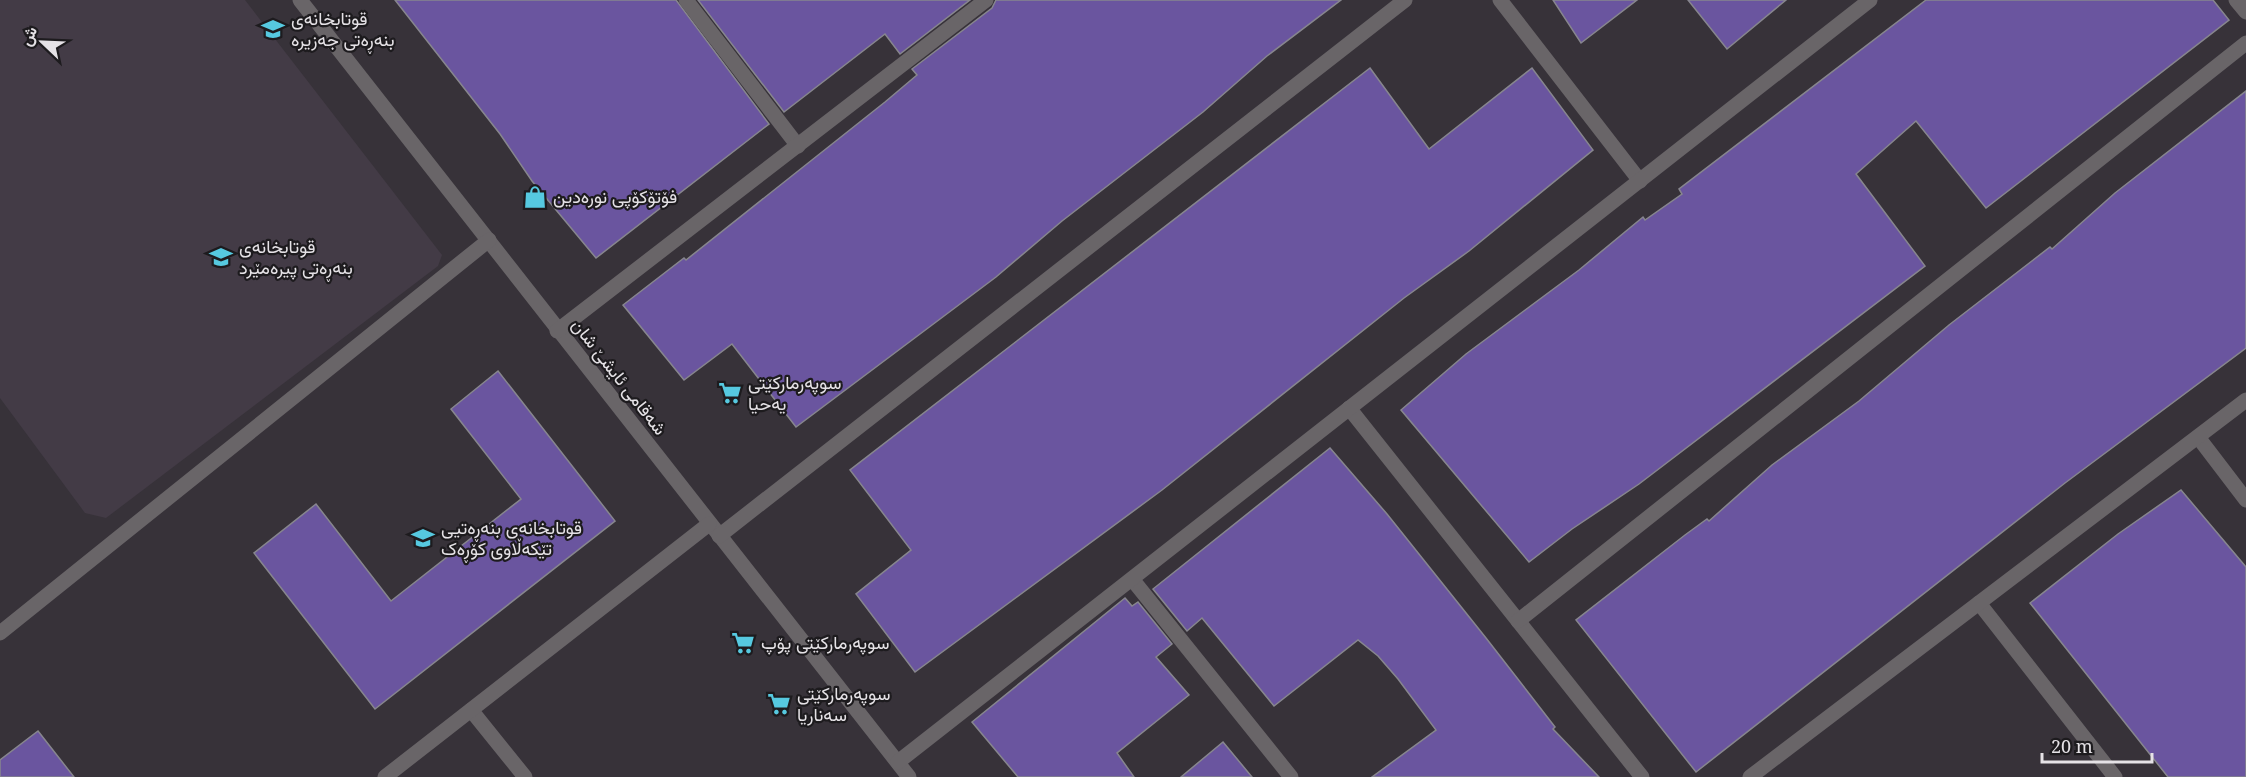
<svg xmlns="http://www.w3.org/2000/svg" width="2246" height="777" viewBox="0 0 2246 777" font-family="'Noto Serif',Vazirmatn,serif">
  <rect width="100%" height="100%" fill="#373239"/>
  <path fill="#433b46" d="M0 0H245L442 255 438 266 106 518 85 513 0 398Z"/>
  <g fill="#6a559f" stroke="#87868e" stroke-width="1.5">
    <path d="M395 0H676L769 124 596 258 532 181 500 134Z"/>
    <path d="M698 0H970L900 54 885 34 784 112Z"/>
    <path d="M996 0H1341L1267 56 1203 112 1062 221 996 277 796 427 732 344 684 380 623 305 684 258 686 260 885 102 917 75 912 69 992 8Z"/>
    <path d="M1553 0H1637L1581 43Z"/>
    <path d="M1688 0H1786L1727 49Z"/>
    <path d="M1926 0H2213L2229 20 1986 208 1916 121 1856 174 1925 266 1639 484 1572 529 1529 562 1401 410 1466 354 1579 270 1643 217 1645 220 1682 194 1679 189Z"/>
    <path d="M1370 68 1429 149 1532 68 1593 150 1469 251 1404 298 1162 490 915 672 856 594 911 550 850 470Z"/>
    <path d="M2246 91V348L2065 483 1696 772 1576 620 1685 535 1707 519 1709 521 1772 465 1859 401 1949 325 2050 247 2052 249 2115 193Z"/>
    <path d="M498 371 615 521 375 709 254 553 316 504 391 601 521 499 451 409Z"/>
    <path d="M1330 448 1387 514 1486 638 1555 727 1553 729 1599 777H1372L1436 730 1398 679 1378 656 1358 640 1274 706 1202 618 1187 631 1153 589Z"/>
    <path d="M2181 490 2246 567V777H2168L2030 603 2118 534Z"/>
    <path d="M1125 598 1132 606 1138 602 1172 644 1156 657 1189 695 1117 753 1134 777H1018L972 722Z"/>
    <path d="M38 731 74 777H0V760Z"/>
    <path d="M1223 742 1252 777H1181Z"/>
  </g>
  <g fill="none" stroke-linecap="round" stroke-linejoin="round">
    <g stroke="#696568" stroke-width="15">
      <path d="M300 0 909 777"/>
      <path d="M686 0 798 146"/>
      <path d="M1500 0 1640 181"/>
      <path d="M2236 0 2246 12"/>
      <path d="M557 331 986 0"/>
      <path d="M1349 408 1642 777"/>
      <path d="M2198 437 2246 500"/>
      <path d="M719 536 1405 0"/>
      <path d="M1132 579 1291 777"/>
      <path d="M1979 603 2115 777"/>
      <path d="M1518 621 2246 43"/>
      <path d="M0 633 489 240"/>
      <path d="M471 710 525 777"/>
      <path d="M898 762 1870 0"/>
      <path d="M385 777 709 524"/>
      <path d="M1750 777 2246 400"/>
    </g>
  </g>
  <defs>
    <g id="school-bare" transform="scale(1.8)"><path d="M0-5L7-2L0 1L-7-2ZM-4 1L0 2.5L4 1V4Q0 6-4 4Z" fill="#56c9e0" stroke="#1d1b1e" stroke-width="2.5" paint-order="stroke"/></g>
    <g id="shop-bare" transform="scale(1.8)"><path d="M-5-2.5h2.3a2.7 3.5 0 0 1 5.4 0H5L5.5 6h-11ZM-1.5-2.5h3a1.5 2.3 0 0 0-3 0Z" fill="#56c9e0" stroke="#1d1b1e" stroke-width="2.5" paint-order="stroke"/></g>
    <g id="supermarket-bare" transform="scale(1.8)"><path d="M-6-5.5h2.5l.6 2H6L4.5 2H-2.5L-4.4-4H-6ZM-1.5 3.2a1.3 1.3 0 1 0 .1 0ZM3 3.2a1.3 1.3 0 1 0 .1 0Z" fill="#56c9e0" stroke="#1d1b1e" stroke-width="2.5" paint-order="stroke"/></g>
  </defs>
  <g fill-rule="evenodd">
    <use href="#school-bare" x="273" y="29"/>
    <use href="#shop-bare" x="535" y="197"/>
    <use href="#school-bare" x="221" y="257"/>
    <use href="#supermarket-bare" x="730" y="393"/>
    <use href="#school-bare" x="423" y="538"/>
    <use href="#supermarket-bare" x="743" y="643"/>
    <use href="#supermarket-bare" x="779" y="704"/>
  </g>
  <g text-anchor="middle" stroke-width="4.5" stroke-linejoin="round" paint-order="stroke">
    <g font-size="18" fill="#e5e2e6" stroke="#1d1b1e" text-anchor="start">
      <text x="291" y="25">قوتابخانەی<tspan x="291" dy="21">بنەڕەتی جەزیرە</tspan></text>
      <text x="553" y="203">فۆتۆکۆپی نورەدین</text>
      <text x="239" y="253">قوتابخانەی<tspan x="239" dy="21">بنەڕەتی پیرەمێرد</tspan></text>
      <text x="748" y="389">سوپەرمارکێتی<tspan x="748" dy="21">یەحیا</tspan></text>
      <text x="441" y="534">قوتابخانەی بنەڕەتیی<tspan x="441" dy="21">تێکەڵاوی کۆڕەک</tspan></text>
      <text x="761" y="649">سوپەرمارکێتی پۆپ</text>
      <text x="797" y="700">سوپەرمارکێتی<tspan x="797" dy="21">سەناریا</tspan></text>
    </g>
    <g font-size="18" fill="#e5e2e6" stroke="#1d1b1e">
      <text transform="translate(619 377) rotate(52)" y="6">شەقامی ئایشێ شان</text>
    </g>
  </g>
  <g transform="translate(42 42) rotate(293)" stroke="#1d1b1e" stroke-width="4.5" paint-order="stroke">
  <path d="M0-4.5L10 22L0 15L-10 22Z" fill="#e5e2e6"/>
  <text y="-9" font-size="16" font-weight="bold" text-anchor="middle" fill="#e5e2e6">ش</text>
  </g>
  <path d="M2042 753v9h110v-9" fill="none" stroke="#e5e2e6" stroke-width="3"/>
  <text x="2051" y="753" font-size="18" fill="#e5e2e6" stroke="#1d1b1e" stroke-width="4.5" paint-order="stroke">20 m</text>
</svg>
